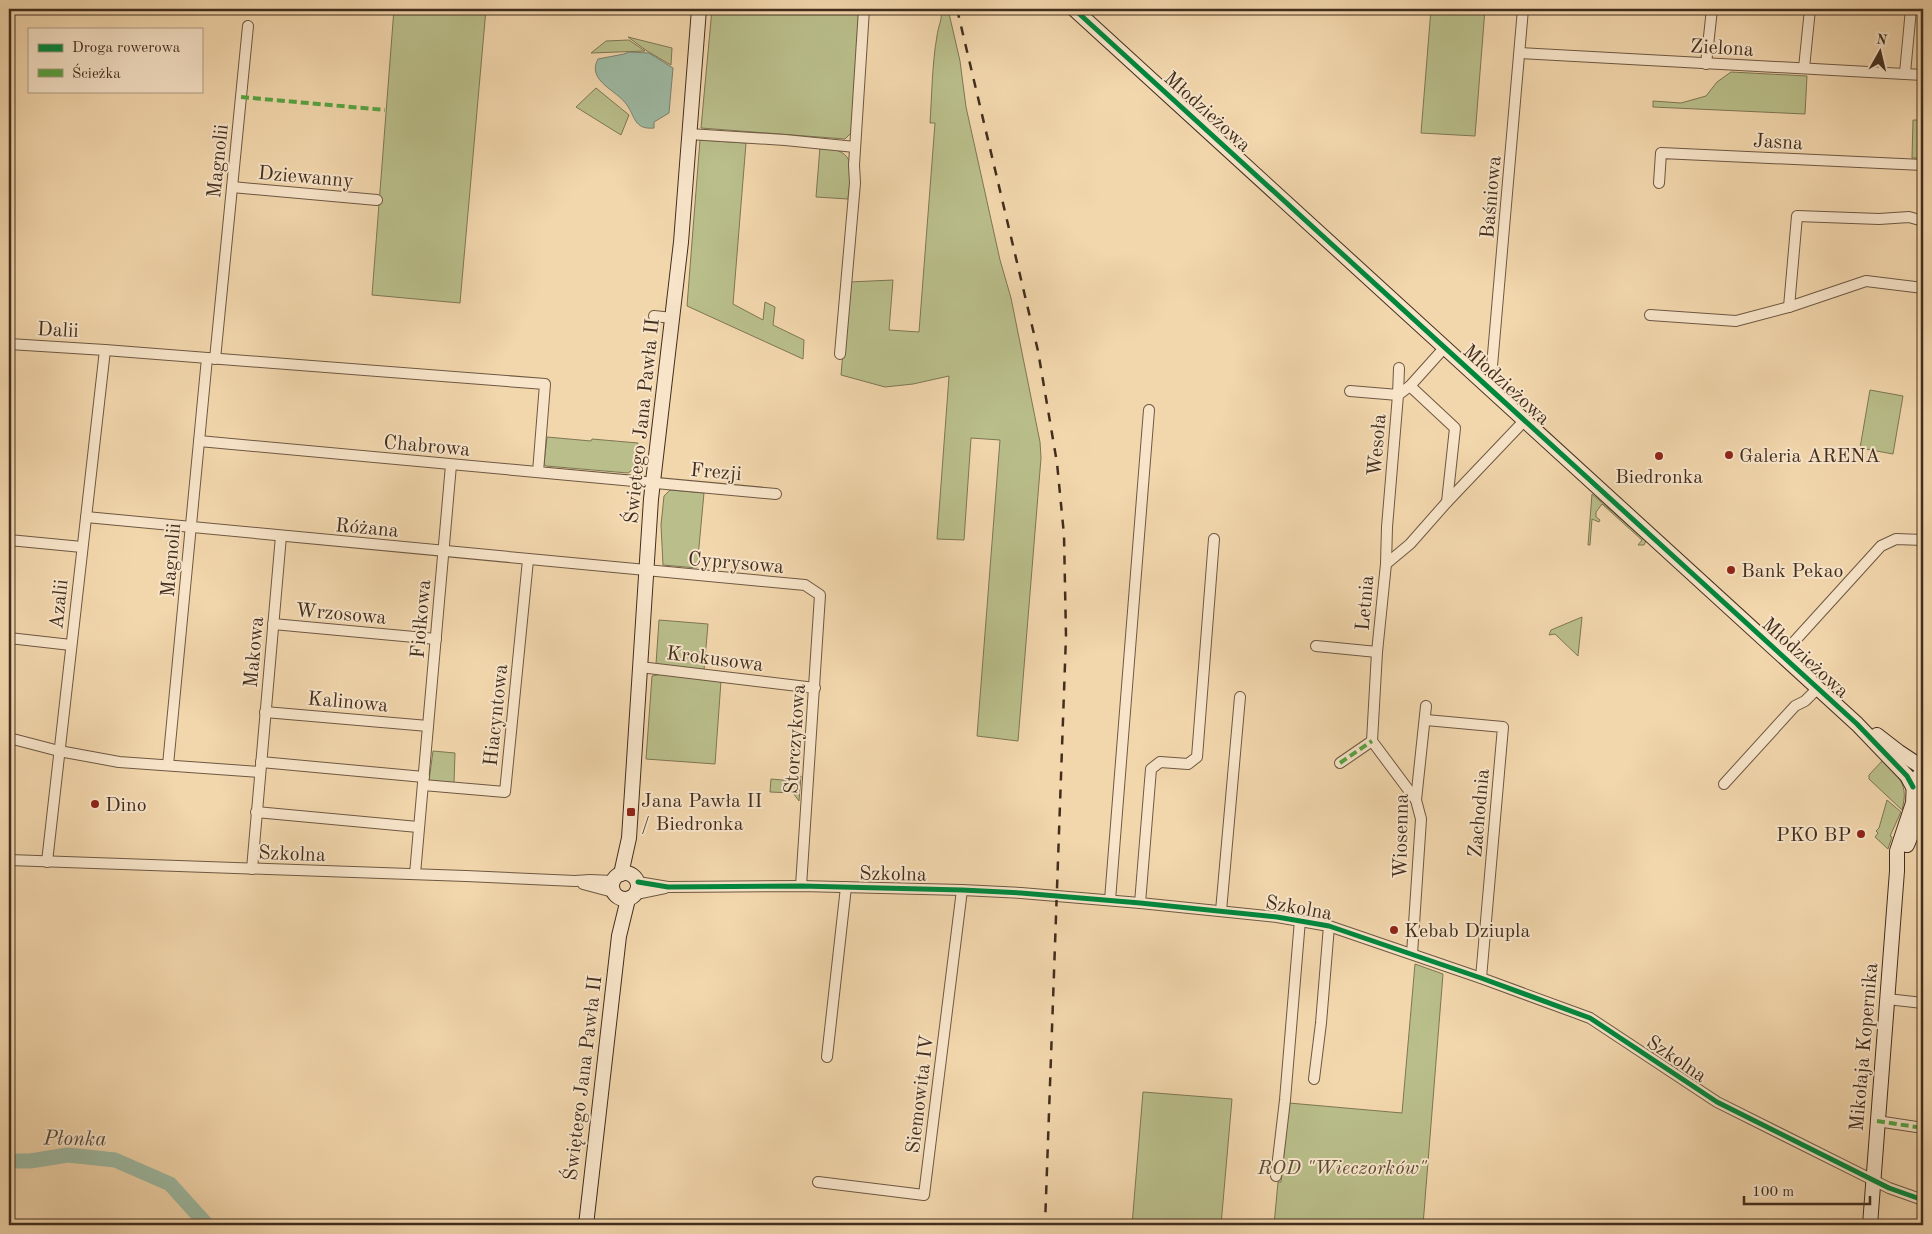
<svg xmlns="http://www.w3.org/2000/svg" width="1932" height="1234" viewBox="0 0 1932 1234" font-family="'Old Standard TT',serif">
  <rect width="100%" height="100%" fill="#f2d6ac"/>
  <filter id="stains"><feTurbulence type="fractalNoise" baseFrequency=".004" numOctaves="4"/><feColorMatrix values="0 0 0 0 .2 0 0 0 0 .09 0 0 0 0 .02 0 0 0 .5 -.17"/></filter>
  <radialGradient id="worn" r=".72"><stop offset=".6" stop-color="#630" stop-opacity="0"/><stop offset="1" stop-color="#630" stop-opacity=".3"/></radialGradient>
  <g fill="#b9be8a" stroke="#7e7654">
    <path d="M394 9H486L460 303 372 295Z"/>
    <path d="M712 9H860L851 133 845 139 701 128Z"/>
    <path d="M941 9H948L960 61 966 107 1000 260 1011 298 1040 442 1041 458 1018 741 977 736 1000 440 971 438 964 540 937 539 949 376 913 384 885 387 841 375 849 282 893 280 889 330 919 332 935 123H930C932 94 932 64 937 36 938 27 943 18 941 9Z"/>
    <path d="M1431 9H1485L1475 136 1421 133Z"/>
    <path d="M628 37 672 48 671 65 647 51Z"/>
    <path d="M629 40 645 51 591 53 606 41Z"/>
    <path d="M1731 72 1807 76 1805 114 1653 107V101L1681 103 1706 96 1717 82Z"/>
    <path d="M596 88 629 115 621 135 576 107Z"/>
    <path d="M1913 120H1923V158H1912Z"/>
    <path d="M700 140 746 143 733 304 763 320 765 302 775 307 773 325 804 340 803 359 687 306Z"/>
    <path d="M820 147C859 150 851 169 848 199L816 197Z"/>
    <path d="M1870 390 1903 396 1893 454 1860 448Z"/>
    <path d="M547 437 591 441 592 439 638 443 635 468 628 473 546 466 544 464Z"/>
    <path d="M670 490 704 493 697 568 663 565 661 525 664 496Z"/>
    <path d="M1592 494 1646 541 1644 545H1638L1642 540 1602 504 1596 512V517L1600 520 1599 522 1592 519 1590 545H1588Z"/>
    <path d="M1582 617 1578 656 1555 634 1549 635 1551 630Z"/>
    <path d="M659 620 708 624 704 670 656 664Z"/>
    <path d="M662 674 721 681 715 764 646 759 652 676Z"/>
    <path d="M433 751 455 753 454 783 429 781Z"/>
    <path d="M1883 760C1899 779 1909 783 1902 810L1869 779V775Z"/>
    <path d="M801 776 799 801 793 793 770 792 771 779 794 781Z"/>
    <path d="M1887 800 1901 812 1890 836 1892 837 1888 849 1875 837 1878 833 1876 831 1879 828Z"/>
    <path d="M1415 964 1443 974 1423 1225H1274L1278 1182H1281L1289 1103 1402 1113Z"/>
    <path d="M1143 1092 1232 1099 1221 1225H1132Z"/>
  </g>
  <path fill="#9dbaa4" stroke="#79826e" d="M629 52 649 53 673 68 669 113 654 122V128C634 130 635 116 627 105 617 90 586 81 598 59L624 54Z"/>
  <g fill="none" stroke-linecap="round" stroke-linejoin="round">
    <path stroke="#9dbaa4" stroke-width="15" d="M9 1161H30L68 1155 115 1160 170 1184 207 1225"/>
    <g stroke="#6e5842" stroke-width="12">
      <g id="street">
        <path d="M1520 53 1923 75"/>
        <path d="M1706 64 1712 9"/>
        <path d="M1804 68 1810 9"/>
        <path d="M1905 73 1911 9"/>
        <path d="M689 134 785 140 855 147"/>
        <path d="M1659 183 1661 153 1923 165"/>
        <path d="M232 187 377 200"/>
        <path d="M1789 307 1797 216 1879 219 1909 217 1923 221"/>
        <path d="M1650 315 1736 321 1789 307 1866 281 1923 288"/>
        <path d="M654 316 672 318"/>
        <path d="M9 344 105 350 545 384 538 472"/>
        <path d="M840 354 855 183 854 165 864 9"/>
        <path d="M215 359 248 26"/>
        <path d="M1410 386 1455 428 1447 502"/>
        <path d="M1490 389 1523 9"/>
        <path d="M1350 391 1398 395 1399 368"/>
        <path d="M199 441 776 494"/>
        <path d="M86 517 805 585 820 595 801 886"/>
        <path d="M9 540 82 547"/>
        <path d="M1386 564 1387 527 1398 395 1410 386 1445 347"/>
        <path d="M273 624 436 639"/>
        <path d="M9 638 71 645"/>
        <path d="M1316 646 1377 652"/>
        <path d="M1782 655 1881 546 1896 539 1923 540"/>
        <path d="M640 667 815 688"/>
        <path d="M265 712 428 726"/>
        <path d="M1426 720 1503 727 1481 978"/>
        <path d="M9 738 59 751 119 762 260 772"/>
        <path d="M261 762 424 777"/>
        <path d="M1340 763 1372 741"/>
        <path d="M168 765 207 358"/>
        <path d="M1724 784 1795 706 1805 701 1818 688"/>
        <path d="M423 785 505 792 528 560"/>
        <path d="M1416 800 1372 741 1377 652 1386 564 1410 544 1447 502 1525 420"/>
        <path d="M256 812 418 827"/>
        <path d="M9 860 466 876 575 881 590 880 613 881"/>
        <path d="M47 862 105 350"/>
        <path d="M252 869 281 536"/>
        <path d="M415 874 451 465"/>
        <path d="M638 882 668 887 801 886 962 890 1021 893 1140 903 1277 917 1329 926 1481 978 1590 1018 1717 1102 1889 1188 1923 1200"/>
        <path d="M583 884 613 892"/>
        <path d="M636 894 665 888"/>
        <path d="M1110 900 1149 410"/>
        <path d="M1140 903 1151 769 1160 762 1188 764 1197 757 1214 539"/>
        <path d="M1221 911 1240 697"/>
        <path d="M1412 954 1421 819 1416 800 1426 706"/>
        <path d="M1887 999 1923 1003"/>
        <path d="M827 1057 846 887"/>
        <path d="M1314 1079 1321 1023 1329 926"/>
        <path d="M1877 1121 1923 1128"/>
        <path d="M1276 1176 1285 1100 1300 920"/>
        <path d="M818 1182 924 1195 962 890"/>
      </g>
    </g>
    <g stroke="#422e1e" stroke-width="16">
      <g id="secondary">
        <path d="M1074 9 1857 724 1907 776 1913 787"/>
        <path d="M1877 735 1899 752 1923 768"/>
        <path d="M1907 845 1916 823 1923 812"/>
        <circle cx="625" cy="886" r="13"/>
        <path d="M621 874 629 838 651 499 681 242 699 9"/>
        <path d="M586 1225 619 936 628 899"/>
        <path d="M1870 1225 1897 871V851L1913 803 1914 781 1923 772"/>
      </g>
    </g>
    <use href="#street" stroke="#f7e4c9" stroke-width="10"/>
    <use href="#secondary" stroke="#f7e4c9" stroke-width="14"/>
    <path stroke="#422e1e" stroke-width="2.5" stroke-dasharray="9 9" stroke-linecap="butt" d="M957 9 1038 351 1057 463 1064 535 1066 636 1045 1225"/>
    <g stroke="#55a441" stroke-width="4" stroke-dasharray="8 4" stroke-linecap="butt">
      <path d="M241 97 385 110"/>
      <path d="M1340 763 1372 741"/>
      <path d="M1877 1121 1923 1128"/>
    </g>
    <g stroke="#f7e4c9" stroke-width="8">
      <g id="cycleway">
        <path d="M1074 9 1857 724 1907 776 1913 787"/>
        <path d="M638 882 668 887 801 886 962 890 1021 893 1140 903 1277 917 1329 926 1481 978 1590 1018 1717 1102 1889 1188 1923 1200"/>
      </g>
    </g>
    <use href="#cycleway" stroke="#00873e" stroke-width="5"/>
  </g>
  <g fill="#8f2418" stroke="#f7e4c9" stroke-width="2">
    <circle cx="1729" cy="455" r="5"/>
    <circle cx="1659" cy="456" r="5"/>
    <circle cx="1731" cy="570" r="5"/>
    <circle cx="95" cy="804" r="5"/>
    <rect x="626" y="807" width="10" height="10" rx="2.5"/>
    <circle cx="1861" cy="834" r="5"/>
    <circle cx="1394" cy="930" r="5"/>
  </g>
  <g text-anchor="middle" stroke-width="4" stroke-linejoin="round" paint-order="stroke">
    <g font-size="20" fill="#422e1e" stroke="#f7e4c9">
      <text transform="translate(1722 47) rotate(3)" y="7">Zielona</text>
      <text transform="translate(1208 111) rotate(42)" y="7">Młodzieżowa</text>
      <text transform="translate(1778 141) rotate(3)" y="7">Jasna</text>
      <text transform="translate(217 161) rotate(-84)" y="7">Magnolii</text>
      <text transform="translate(306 176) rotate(5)" y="7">Dziewanny</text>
      <text transform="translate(1490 197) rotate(-85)" y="7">Baśniowa</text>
      <text transform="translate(58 329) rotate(3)" y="7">Dalii</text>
      <text transform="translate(1507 384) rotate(42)" y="7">Młodzieżowa</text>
      <text transform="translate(641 421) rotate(-84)" y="7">Świętego Jana Pawła II</text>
      <text transform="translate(427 445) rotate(5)" y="7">Chabrowa</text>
      <text transform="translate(1376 445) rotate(-85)" y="7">Wesoła</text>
      <text transform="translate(716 471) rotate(5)" y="7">Frezji</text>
      <text transform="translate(367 527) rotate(5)" y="7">Różana</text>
      <text transform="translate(170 560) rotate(-85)" y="7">Magnolii</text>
      <text transform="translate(736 562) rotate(5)" y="7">Cyprysowa</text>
      <text transform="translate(1364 603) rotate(-85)" y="7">Letnia</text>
      <text transform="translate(58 604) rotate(-84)" y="7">Azalii</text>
      <text transform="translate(341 613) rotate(5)" y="7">Wrzosowa</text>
      <text transform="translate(420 619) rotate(-85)" y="7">Fiołkowa</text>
      <text transform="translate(253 652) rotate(-85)" y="7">Makowa</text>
      <text transform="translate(1806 657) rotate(42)" y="7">Młodzieżowa</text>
      <text transform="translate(715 658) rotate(7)" y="7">Krokusowa</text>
      <text transform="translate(348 701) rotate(5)" y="7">Kalinowa</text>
      <text transform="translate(495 715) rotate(-84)" y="7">Hiacyntowa</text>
      <text transform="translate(794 739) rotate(-86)" y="7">Storczykowa</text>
      <text transform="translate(1478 813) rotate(-85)" y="7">Zachodnia</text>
      <text transform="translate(1400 836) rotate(-89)" y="7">Wiosenna</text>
      <text transform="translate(292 853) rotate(2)" y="7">Szkolna</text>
      <text transform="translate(893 873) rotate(1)" y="7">Szkolna</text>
      <text transform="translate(1299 907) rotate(10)" y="7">Szkolna</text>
      <text transform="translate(1863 1047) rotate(-85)" y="7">Mikołaja Kopernika</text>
      <text transform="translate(1677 1058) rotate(34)" y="7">Szkolna</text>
      <text transform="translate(582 1078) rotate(-83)" y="7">Świętego Jana Pawła II</text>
      <text transform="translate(919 1094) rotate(-83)" y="7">Siemowita IV</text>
    </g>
    <g font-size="20" fill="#422e1e" stroke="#f7e4c9" text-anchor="start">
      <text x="1739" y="462">Galeria ARENA</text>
      <text x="1659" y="483" text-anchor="middle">Biedronka</text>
      <text x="1741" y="577">Bank Pekao</text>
      <text x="641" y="807">Jana Pawła II<tspan x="641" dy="23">/ Biedronka</tspan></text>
      <text x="105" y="811">Dino</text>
      <text x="1851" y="841" text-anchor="end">PKO BP</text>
      <text x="1404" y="937">Kebab Dziupla</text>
    </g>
    <g font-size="20" font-style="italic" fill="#5a4b34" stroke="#f7e4c9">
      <text x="1342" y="1174">ROD "Wieczorków"</text>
    </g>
    <g font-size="21" font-style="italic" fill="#544a39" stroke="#f7e4c9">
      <text transform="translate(75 1138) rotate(1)" y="7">Płonka</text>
    </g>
  </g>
  <rect width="1932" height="1234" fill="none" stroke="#f2d6ac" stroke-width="30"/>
  <rect x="10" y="10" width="1912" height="1214" fill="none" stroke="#422e1e" stroke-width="2.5"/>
  <rect x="15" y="15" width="1902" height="1204" fill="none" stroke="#422e1e"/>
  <rect x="28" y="28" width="175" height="65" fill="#f7e4c9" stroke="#af9b85"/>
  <rect x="38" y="44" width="25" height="8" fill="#00873e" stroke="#af9b85"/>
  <text x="72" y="52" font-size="15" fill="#422e1e">Droga rowerowa</text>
  <rect x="38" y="69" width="25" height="8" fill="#55a441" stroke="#af9b85"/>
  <text x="72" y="78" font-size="15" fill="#422e1e">Ścieżka</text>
  <g transform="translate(1880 52) rotate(8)" stroke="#f7e4c9" stroke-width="4" paint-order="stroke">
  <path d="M0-4L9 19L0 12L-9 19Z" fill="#422e1e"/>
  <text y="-8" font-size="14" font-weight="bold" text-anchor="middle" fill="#422e1e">N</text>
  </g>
  <path d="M1744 1196v8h126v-8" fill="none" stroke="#422e1e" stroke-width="2.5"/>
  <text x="1752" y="1196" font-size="15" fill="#422e1e" stroke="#f7e4c9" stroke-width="4" paint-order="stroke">100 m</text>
  <rect width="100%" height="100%" filter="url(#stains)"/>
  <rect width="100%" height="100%" fill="url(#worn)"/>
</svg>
